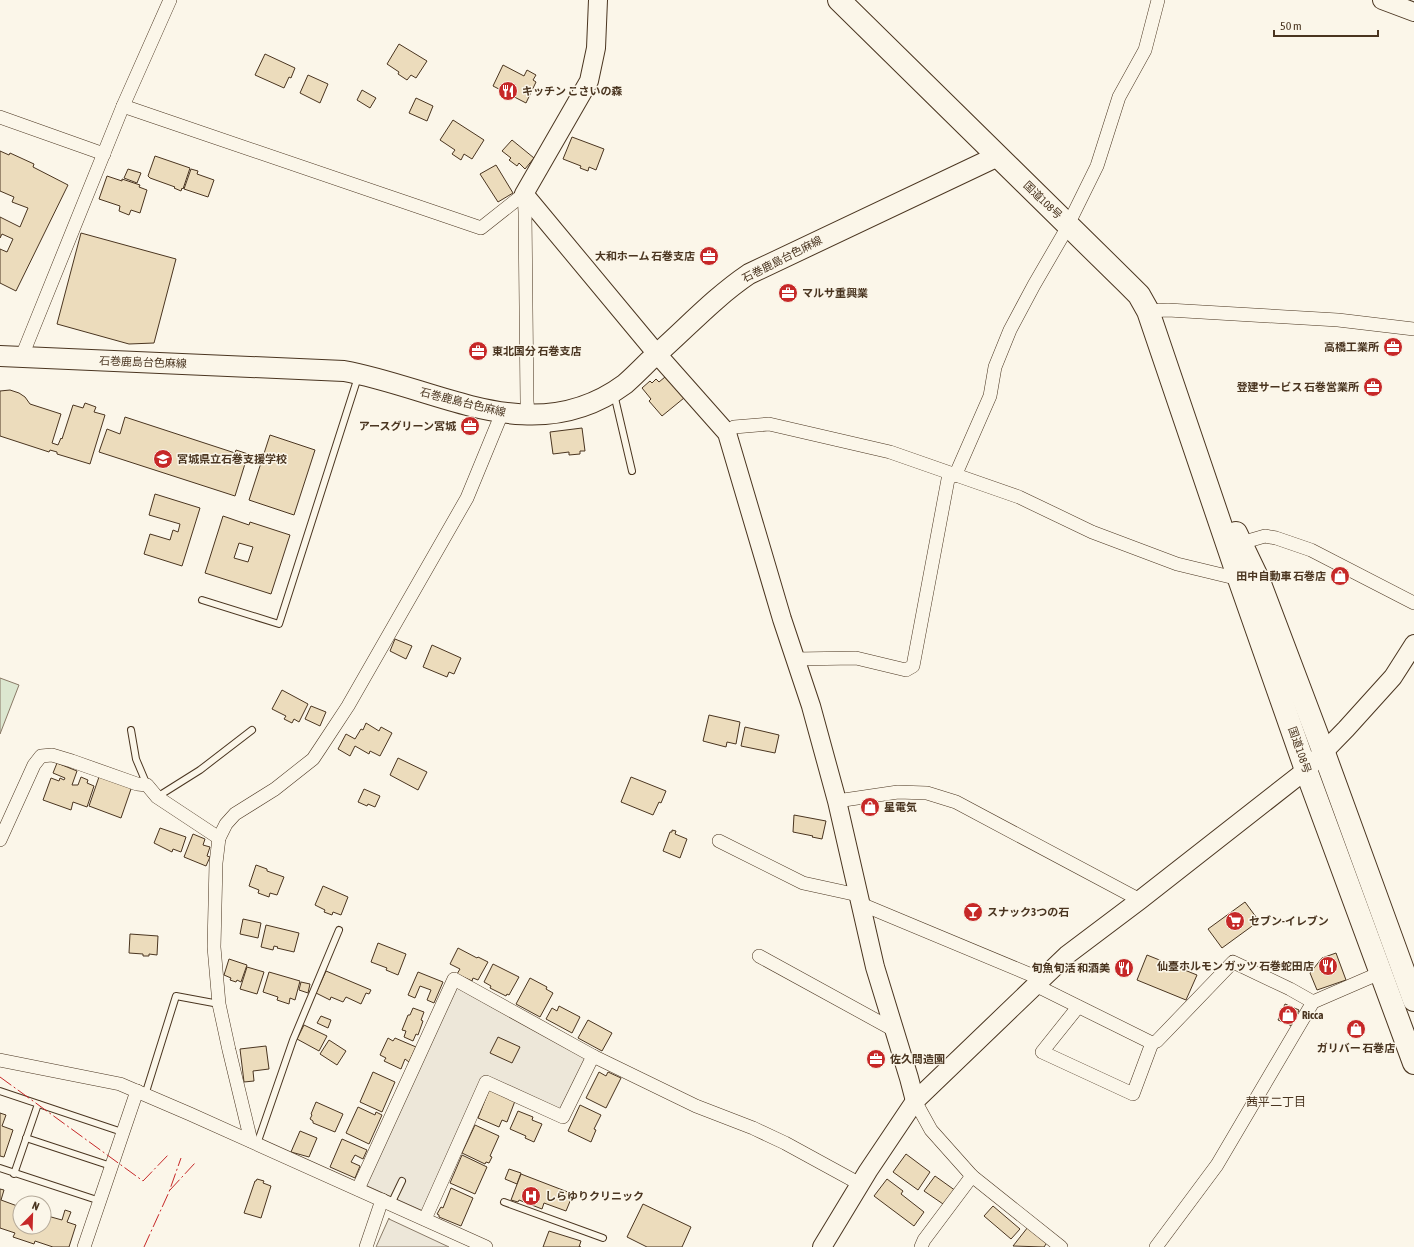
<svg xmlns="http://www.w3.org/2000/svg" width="1414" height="1247" viewBox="0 0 1414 1247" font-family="'Asap Condensed','Noto Sans JP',sans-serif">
  <rect width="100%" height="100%" fill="#fbf6e9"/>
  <path fill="#dce7d0" stroke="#887966" d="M0 678 19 685 0 734Z"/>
  <g fill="#ede7d9" stroke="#887966">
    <path d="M456 984 588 1057 562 1111 484 1078 423 1211 365 1185Z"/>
    <path d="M389 1218V1219L449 1247H376Z"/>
  </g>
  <g fill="#ecdcbc" stroke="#4a3520" fill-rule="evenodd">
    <path d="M399 44 427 61 416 78 411 75 407 80 398 74 399 72 387 64Z"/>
    <path d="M265 54 295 68 291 78 289 77 284 88 255 75Z"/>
    <path d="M503 65 524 76 527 70 536 75 533 80 536 82 526 103 493 86Z"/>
    <path d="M308 75 328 84 320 103 300 93Z"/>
    <path d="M362 90 376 98 370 108 357 100Z"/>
    <path d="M416 98 433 106 427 121 409 113Z"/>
    <path d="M453 120 484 140 472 159 464 154 461 160 452 154 455 150 440 140Z"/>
    <path d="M572 137 604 149 596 170 589 167 588 171 580 168 581 166 563 159Z"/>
    <path d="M512 140 534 158 525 169 519 163 517 166 509 160 511 158 502 151Z"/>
    <path d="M0 151 9 155 10 153 34 164 33 167 68 185 16 291 0 283V249L7 252 13 239 2 234 0 238V217L20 227 28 208 12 202 14 197 0 191Z"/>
    <path d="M155 156 190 168 183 189 182 188 181 191 174 188 175 187 150 178 148 176Z"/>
    <path d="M496 165 513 193 498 202 480 174Z"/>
    <path d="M128 169 141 173 137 183 124 178Z"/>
    <path d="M191 169 198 171 197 174 214 180 208 197 184 189Z"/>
    <path d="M107 176 122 181V179L140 185 139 187 147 190 140 213 131 210 129 215 119 211 120 206 99 199Z"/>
    <path d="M81 233 176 259 154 343 129 344 57 324Z"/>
    <path d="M665 377 684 398 662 416 649 401 651 399 642 388 650 381 652 383 656 379 659 382Z"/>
    <path d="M10 390 19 393 25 397 30 404 61 414 52 443 58 445 61 438 62 439 73 405 83 408 85 403 96 407 94 412 105 415 90 464 57 454V452L50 450 49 452 0 436V391Z"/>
    <path d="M125 417 235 453 236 450 248 454 235 496 99 452 107 429 120 434Z"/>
    <path d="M582 428 585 451H580V454L569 455V452L553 454 550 432Z"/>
    <path d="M270 435 315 450 294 515 249 500Z"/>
    <path d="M155 494 200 508 182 566 144 554 150 534 170 540 173 530 178 532 180 524 149 515Z"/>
    <path d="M223 516 249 525 250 522 290 535 271 594 205 573ZM239 543 253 547 248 562 234 558Z"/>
    <path d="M395 639 412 646 406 659 390 651Z"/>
    <path d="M432 645 461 658 454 674 449 672 447 677 423 667Z"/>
    <path d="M282 690 308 704 299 722 294 719 292 723 284 719 286 716 272 709Z"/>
    <path d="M311 706 326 712 320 726 305 719Z"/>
    <path d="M709 715 740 722 736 744 727 742 726 747 703 741Z"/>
    <path d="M366 723 379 731 381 727 392 733 380 756 370 751 369 754 355 746 350 756 338 749 346 734 355 739 361 729 363 730Z"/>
    <path d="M745 727 779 735 775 753 741 746Z"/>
    <path d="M398 758 427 772 418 790 390 775Z"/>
    <path d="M57 763 77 771 72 785H78L81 777 88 780 87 783 94 786 87 807 73 802 71 810 43 800 51 778 59 781 60 778 64 780 65 778 53 773Z"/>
    <path d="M100 774 132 786 121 818 89 806Z"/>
    <path d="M631 777 666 791 661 803 659 802 653 815 621 802Z"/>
    <path d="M364 789 380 796 375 807 368 804 367 806 358 802Z"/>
    <path d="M794 815 826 821 822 839 812 837 813 836 793 832Z"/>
    <path d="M160 828 186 837 181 852 173 849 172 852 154 843Z"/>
    <path d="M672 830 676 831 675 834 687 839 680 858 663 851 670 832H672Z"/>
    <path d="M193 834 205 839 203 845 210 847 207 856 210 857 206 866 184 857Z"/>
    <path d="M256 865 267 869V871L284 877 277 895 270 893 269 897 258 893 259 890 249 886Z"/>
    <path d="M323 886 348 897 341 915 333 912 332 915 324 912 325 910 315 905Z"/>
    <path d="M1245 902 1259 921 1222 948 1208 929Z"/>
    <path d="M243 919 261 923 258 938 240 934Z"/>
    <path d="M266 925 299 933 294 952 277 948 278 947 274 946 273 950 261 947Z"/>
    <path d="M130 934 158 936 157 955 149 954V956H143V954L129 953Z"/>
    <path d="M378 943 406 954 398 975 386 970 387 968 371 962Z"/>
    <path d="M458 948 477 958 478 957 488 962 478 980 473 978 472 981 457 974 460 969 450 964Z"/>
    <path d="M1336 953 1346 980 1317 990 1310 973 1322 958Z"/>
    <path d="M1147 955 1197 975 1186 1000 1137 980Z"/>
    <path d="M229 959 247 965 241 982 237 980 236 982 230 980 231 978 224 975Z"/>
    <path d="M493 964 519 977 509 995 507 994 506 996 490 988 491 986 484 982Z"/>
    <path d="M247 967 264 972 257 994 240 989Z"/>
    <path d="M326 971 371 990 369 994 366 993 361 1004 346 997 343 1002 331 997 330 1000 316 993Z"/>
    <path d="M269 972 300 981 295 1000 290 998 289 1004 277 1000 278 997 263 992Z"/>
    <path d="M418 972 443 982 434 1003 427 1000 431 990 420 986 415 998 408 995Z"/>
    <path d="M530 978 547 987 546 989 553 993 540 1017 516 1004Z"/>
    <path d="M301 982 310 984 308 993 299 990Z"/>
    <path d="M1285 1004 1299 1010 1292 1026 1278 1020Z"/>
    <path d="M559 1006 580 1017 572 1033 546 1019 552 1008 557 1011Z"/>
    <path d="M413 1008 424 1012 421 1020 423 1021 418 1035 416 1034 413 1041 404 1037 406 1031 402 1030 408 1015H410Z"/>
    <path d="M321 1016 331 1020 328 1028 317 1023Z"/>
    <path d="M588 1020 612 1033 602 1051 578 1038Z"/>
    <path d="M304 1025 327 1036 319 1051 297 1039Z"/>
    <path d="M498 1037 520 1047 512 1063 490 1053Z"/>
    <path d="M388 1038 393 1041 395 1038 416 1047 409 1062 405 1059 401 1069 384 1061 386 1058 380 1055Z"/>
    <path d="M329 1040 346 1051 337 1065 320 1054Z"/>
    <path d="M266 1046 269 1069 253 1071 254 1081 244 1082 240 1049Z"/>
    <path d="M373 1072 395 1082 382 1112 360 1102Z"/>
    <path d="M599 1072 606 1076 608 1072 621 1078 606 1108 586 1098Z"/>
    <path d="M489 1090 515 1101 507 1122 502 1120 499 1127 478 1118Z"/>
    <path d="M316 1102 343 1114 335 1132 313 1123V1121L310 1119 312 1115 311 1114Z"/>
    <path d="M580 1105 601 1115 594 1129 596 1130 591 1142 568 1131Z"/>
    <path d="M358 1107 375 1115 376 1112 382 1115 369 1144 346 1133Z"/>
    <path d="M518 1111 533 1117 532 1120 542 1124 534 1142 525 1138 526 1136 510 1129Z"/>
    <path d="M0 1113 6 1115 2 1126 13 1130 4 1157 0 1156Z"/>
    <path d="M475 1125 499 1136 490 1156 492 1157 489 1163 486 1162 485 1164 462 1153Z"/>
    <path d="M300 1131 317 1138 309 1157 291 1152Z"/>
    <path d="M342 1139 367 1150 363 1159 355 1155 351 1162 360 1166 355 1178 330 1167Z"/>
    <path d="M906 1154 930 1172 918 1190 893 1172Z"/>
    <path d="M462 1155 487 1167 475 1194 450 1183Z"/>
    <path d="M509 1169 521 1173 517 1184 505 1179Z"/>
    <path d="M521 1174 573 1194 566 1211 544 1203 542 1209 519 1200 518 1202 511 1200Z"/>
    <path d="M935 1176 956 1191 946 1206 924 1191Z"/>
    <path d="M257 1179 264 1181 263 1183 271 1186 261 1218 244 1213 255 1181H256Z"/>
    <path d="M887 1179 903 1191 901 1194 924 1212 914 1226 874 1196Z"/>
    <path d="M451 1188 473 1198 461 1226 439 1217V1215L437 1214 441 1207 443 1208Z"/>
    <path d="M0 1189 4 1190 1 1200 20 1207V1227H44V1215L62 1220 65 1210 71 1212 67 1222 76 1225 69 1247H53L35 1241 34 1244 13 1237 15 1233 0 1228Z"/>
    <path d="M643 1204 691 1227 682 1247H647L627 1237Z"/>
    <path d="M993 1206 1020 1229 1011 1239 984 1216Z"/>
    <path d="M1028 1227 1048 1241 1044 1247 1013 1246Z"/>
    <path d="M549 1231 581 1241 579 1247H581H543Z"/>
  </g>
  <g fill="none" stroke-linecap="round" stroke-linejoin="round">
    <g stroke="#4a3520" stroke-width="8">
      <g id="lane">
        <path d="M614 394 632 471"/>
        <path d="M202 600 279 624 358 377"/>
        <path d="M131 730 136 759 147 785"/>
        <path d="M157 797 200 770 252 730"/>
        <path d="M0 1091 122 1132"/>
        <path d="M145 1095 176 996 219 1004"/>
        <path d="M26 1138 111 1166"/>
        <path d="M257 1144 293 1040 339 930"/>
        <path d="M0 1168 100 1201"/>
        <path d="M14 1174 38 1104"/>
        <path d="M504 1202 603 1238"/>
        <path d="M391 1204 402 1181"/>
      </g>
    </g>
    <g stroke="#4a3520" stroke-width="14">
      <g id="street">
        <path d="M123 106 481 228 524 194"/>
        <path d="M0 117 104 154"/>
        <path d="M524 194 525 212 527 401 528 415"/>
        <path d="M1148 311 1168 310 1338 320 1414 329"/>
        <path d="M22 356 123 106 170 0"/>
        <path d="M727 433 734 427 769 424 890 452 1019 497 1092 532 1177 564 1239 579"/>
        <path d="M955 476 990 396 995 367 1010 330 1034 285 1063 235 1097 166 1119 97 1145 50 1158 0"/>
        <path d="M1241 543 1265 536 1276 538 1311 550 1414 603"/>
        <path d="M795 659 856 658 906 670 913 666 949 474"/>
        <path d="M837 801 898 792 927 793 956 802 1140 900"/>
        <path d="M0 840 34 765 41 756 52 755 72 761 137 784 147 785 157 797 219 838"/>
        <path d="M719 841 803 883 858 895"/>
        <path d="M861 904 1041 979"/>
        <path d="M759 956 894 1030"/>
        <path d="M1035 985 1152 1043 1157 1041 1233 962 1290 989 1313 1002"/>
        <path d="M1078 1007 1042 1052 1133 1094 1152 1043"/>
        <path d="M593 1056 696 1106 753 1128 785 1143 860 1184"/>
        <path d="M0 1060 120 1084 190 1114 486 1247"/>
        <path d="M915 1101 931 1130 972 1176 1061 1247"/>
        <path d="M251 1141 229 1050 219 1004 214 947 216 863 219 838 226 824 235 814 275 789 313 759 321 747 348 706 467 498 502 413"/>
        <path d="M358 1189 454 979 593 1056 563 1117 486 1082 425 1219"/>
        <path d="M84 1247 137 1091"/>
        <path d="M366 1247 382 1200"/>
        <path d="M921 1247 924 1240 972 1176"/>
        <path d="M1156 1247 1217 1165 1313 1002 1373 976 1382 973"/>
      </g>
    </g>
    <g stroke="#4a3520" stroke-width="20">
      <g id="secondary">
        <path d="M598 0 596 48 589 81 524 194 657 354 727 433 782 619 811 706 837 801 875 967 909 1078 915 1101"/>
        <path d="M1382 0 1414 12"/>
        <path d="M822 1247 868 1171 915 1101 1067 955 1140 900 1306 770 1346 729 1393 677 1414 644"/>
      </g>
    </g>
    <g stroke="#4a3520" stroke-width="22">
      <path id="primary" d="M0 356 344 371C439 388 533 452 625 384 633 377 641 369 649 361 683 332 712 299 749 274L998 156"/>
    </g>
    <g stroke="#4a3520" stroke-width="24">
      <g id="highway">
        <path d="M839 0 1127 283 1139 295 1148 311 1239 579 1306 770 1414 1063"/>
        <path d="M1236 533 1259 581 1324 753 1414 1000"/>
      </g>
    </g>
    <use href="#lane" stroke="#fbf6e9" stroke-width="6"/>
    <use href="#street" stroke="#fbf6e9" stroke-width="13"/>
    <use href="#secondary" stroke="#fbf6e9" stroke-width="18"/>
    <use href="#primary" stroke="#fbf6e9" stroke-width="20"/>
    <use href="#highway" stroke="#fbf6e9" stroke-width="22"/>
    <g stroke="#c62828" stroke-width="1" stroke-dasharray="14 3 2 3" stroke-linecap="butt">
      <path d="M0 1077 143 1181 169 1154"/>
      <path d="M170 1190 195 1163"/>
      <path d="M144 1247 169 1192 181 1158"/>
    </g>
  </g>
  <defs>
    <g id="restaurant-disc" transform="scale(1)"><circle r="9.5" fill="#c62828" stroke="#fbf6e9"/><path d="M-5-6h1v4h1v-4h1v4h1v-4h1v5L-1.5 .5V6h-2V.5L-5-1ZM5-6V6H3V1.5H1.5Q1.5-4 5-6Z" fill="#fff"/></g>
    <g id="office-disc" transform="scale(1)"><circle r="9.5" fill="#c62828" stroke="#fbf6e9"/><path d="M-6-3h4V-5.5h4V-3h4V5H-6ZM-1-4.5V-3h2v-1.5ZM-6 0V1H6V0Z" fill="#fff"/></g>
    <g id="school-disc" transform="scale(1)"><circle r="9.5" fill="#c62828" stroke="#fbf6e9"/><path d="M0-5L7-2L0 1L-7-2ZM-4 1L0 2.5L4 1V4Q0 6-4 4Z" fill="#fff"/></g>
    <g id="shop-disc" transform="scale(1)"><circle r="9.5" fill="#c62828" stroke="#fbf6e9"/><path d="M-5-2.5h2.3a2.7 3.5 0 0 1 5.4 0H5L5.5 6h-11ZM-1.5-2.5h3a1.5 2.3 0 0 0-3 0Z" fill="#fff"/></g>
    <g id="bar-disc" transform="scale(1)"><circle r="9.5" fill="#c62828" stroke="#fbf6e9"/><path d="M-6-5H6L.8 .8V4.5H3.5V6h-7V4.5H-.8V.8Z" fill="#fff"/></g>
    <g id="supermarket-disc" transform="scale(1)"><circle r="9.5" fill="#c62828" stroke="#fbf6e9"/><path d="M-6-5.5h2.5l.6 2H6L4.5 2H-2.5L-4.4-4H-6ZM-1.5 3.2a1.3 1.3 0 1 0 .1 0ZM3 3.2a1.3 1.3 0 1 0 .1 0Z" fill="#fff"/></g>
    <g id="hospital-disc" transform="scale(1)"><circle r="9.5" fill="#c62828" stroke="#fbf6e9"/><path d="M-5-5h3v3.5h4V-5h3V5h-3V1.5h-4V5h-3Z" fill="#fff"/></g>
  </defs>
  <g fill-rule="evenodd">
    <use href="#restaurant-disc" x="508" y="91"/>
    <use href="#office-disc" x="709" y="256"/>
    <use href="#office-disc" x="788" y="293"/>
    <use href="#office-disc" x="1393" y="347"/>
    <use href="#office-disc" x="478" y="351"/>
    <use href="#office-disc" x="1373" y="387"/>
    <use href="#office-disc" x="470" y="426"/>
    <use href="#school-disc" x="163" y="459"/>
    <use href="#shop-disc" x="1340" y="576"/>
    <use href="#shop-disc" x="870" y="807"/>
    <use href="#bar-disc" x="973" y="912"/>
    <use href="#supermarket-disc" x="1235" y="921"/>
    <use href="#restaurant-disc" x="1328" y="966"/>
    <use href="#restaurant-disc" x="1124" y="968"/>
    <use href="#shop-disc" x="1288" y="1015"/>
    <use href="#shop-disc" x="1356" y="1029"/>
    <use href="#office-disc" x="876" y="1059"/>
    <use href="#hospital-disc" x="531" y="1196"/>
  </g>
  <g text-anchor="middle" stroke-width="3" stroke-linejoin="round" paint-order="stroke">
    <g font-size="11" font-weight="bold" fill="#4a3520" stroke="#fbf6e9" text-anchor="start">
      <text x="522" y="95">キッチン こさいの森</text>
      <text x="695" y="260" text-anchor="end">大和ホーム 石巻支店</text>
      <text x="802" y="297">マルサ重興業</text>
      <text x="1379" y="351" text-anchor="end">高橋工業所</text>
      <text x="492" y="355">東北国分 石巻支店</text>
      <text x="1359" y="391" text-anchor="end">登建サービス 石巻営業所</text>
      <text x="456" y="430" text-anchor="end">アースグリーン宮城</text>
      <text x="177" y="463">宮城県立石巻支援学校</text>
      <text x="1326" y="580" text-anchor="end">田中自動車 石巻店</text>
      <text x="884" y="811">星電気</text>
      <text x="987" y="916">スナック3つの石</text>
      <text x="1249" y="925">セブン-イレブン</text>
      <text x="1314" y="970" text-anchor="end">仙臺ホルモン ガッツ 石巻蛇田店</text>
      <text x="1110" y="972" text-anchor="end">旬魚旬活 和酒美</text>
      <text x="1302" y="1019">Ricca</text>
      <text x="1356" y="1052" text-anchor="middle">ガリバー 石巻店</text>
      <text x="890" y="1063">佐久間造園</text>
      <text x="545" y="1200">しらゆりクリニック</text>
    </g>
    <g font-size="11" fill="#4a3520" stroke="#fbf6e9">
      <text transform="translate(1043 200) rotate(44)" y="4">国道108号</text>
      <text transform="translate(782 259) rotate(-27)" y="4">石巻鹿島台色麻線</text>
      <text transform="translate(143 362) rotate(2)" y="4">石巻鹿島台色麻線</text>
      <text transform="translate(463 402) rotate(14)" y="4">石巻鹿島台色麻線</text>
      <text transform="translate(1300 750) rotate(71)" y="4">国道108号</text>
    </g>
    <g font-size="12" fill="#4a3520" stroke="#fbf6e9">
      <text x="1276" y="1106">茜平二丁目</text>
    </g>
  </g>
  <g transform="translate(32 1215) rotate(23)"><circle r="19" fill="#fbf6e9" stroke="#b4a999"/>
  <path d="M0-3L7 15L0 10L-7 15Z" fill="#c62828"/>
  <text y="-6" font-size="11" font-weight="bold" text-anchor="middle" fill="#4a3520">N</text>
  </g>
  <path d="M1274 30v6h104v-6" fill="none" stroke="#4a3520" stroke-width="2"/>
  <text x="1280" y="30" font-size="12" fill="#4a3520" stroke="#fbf6e9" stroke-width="3" paint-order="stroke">50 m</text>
</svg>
